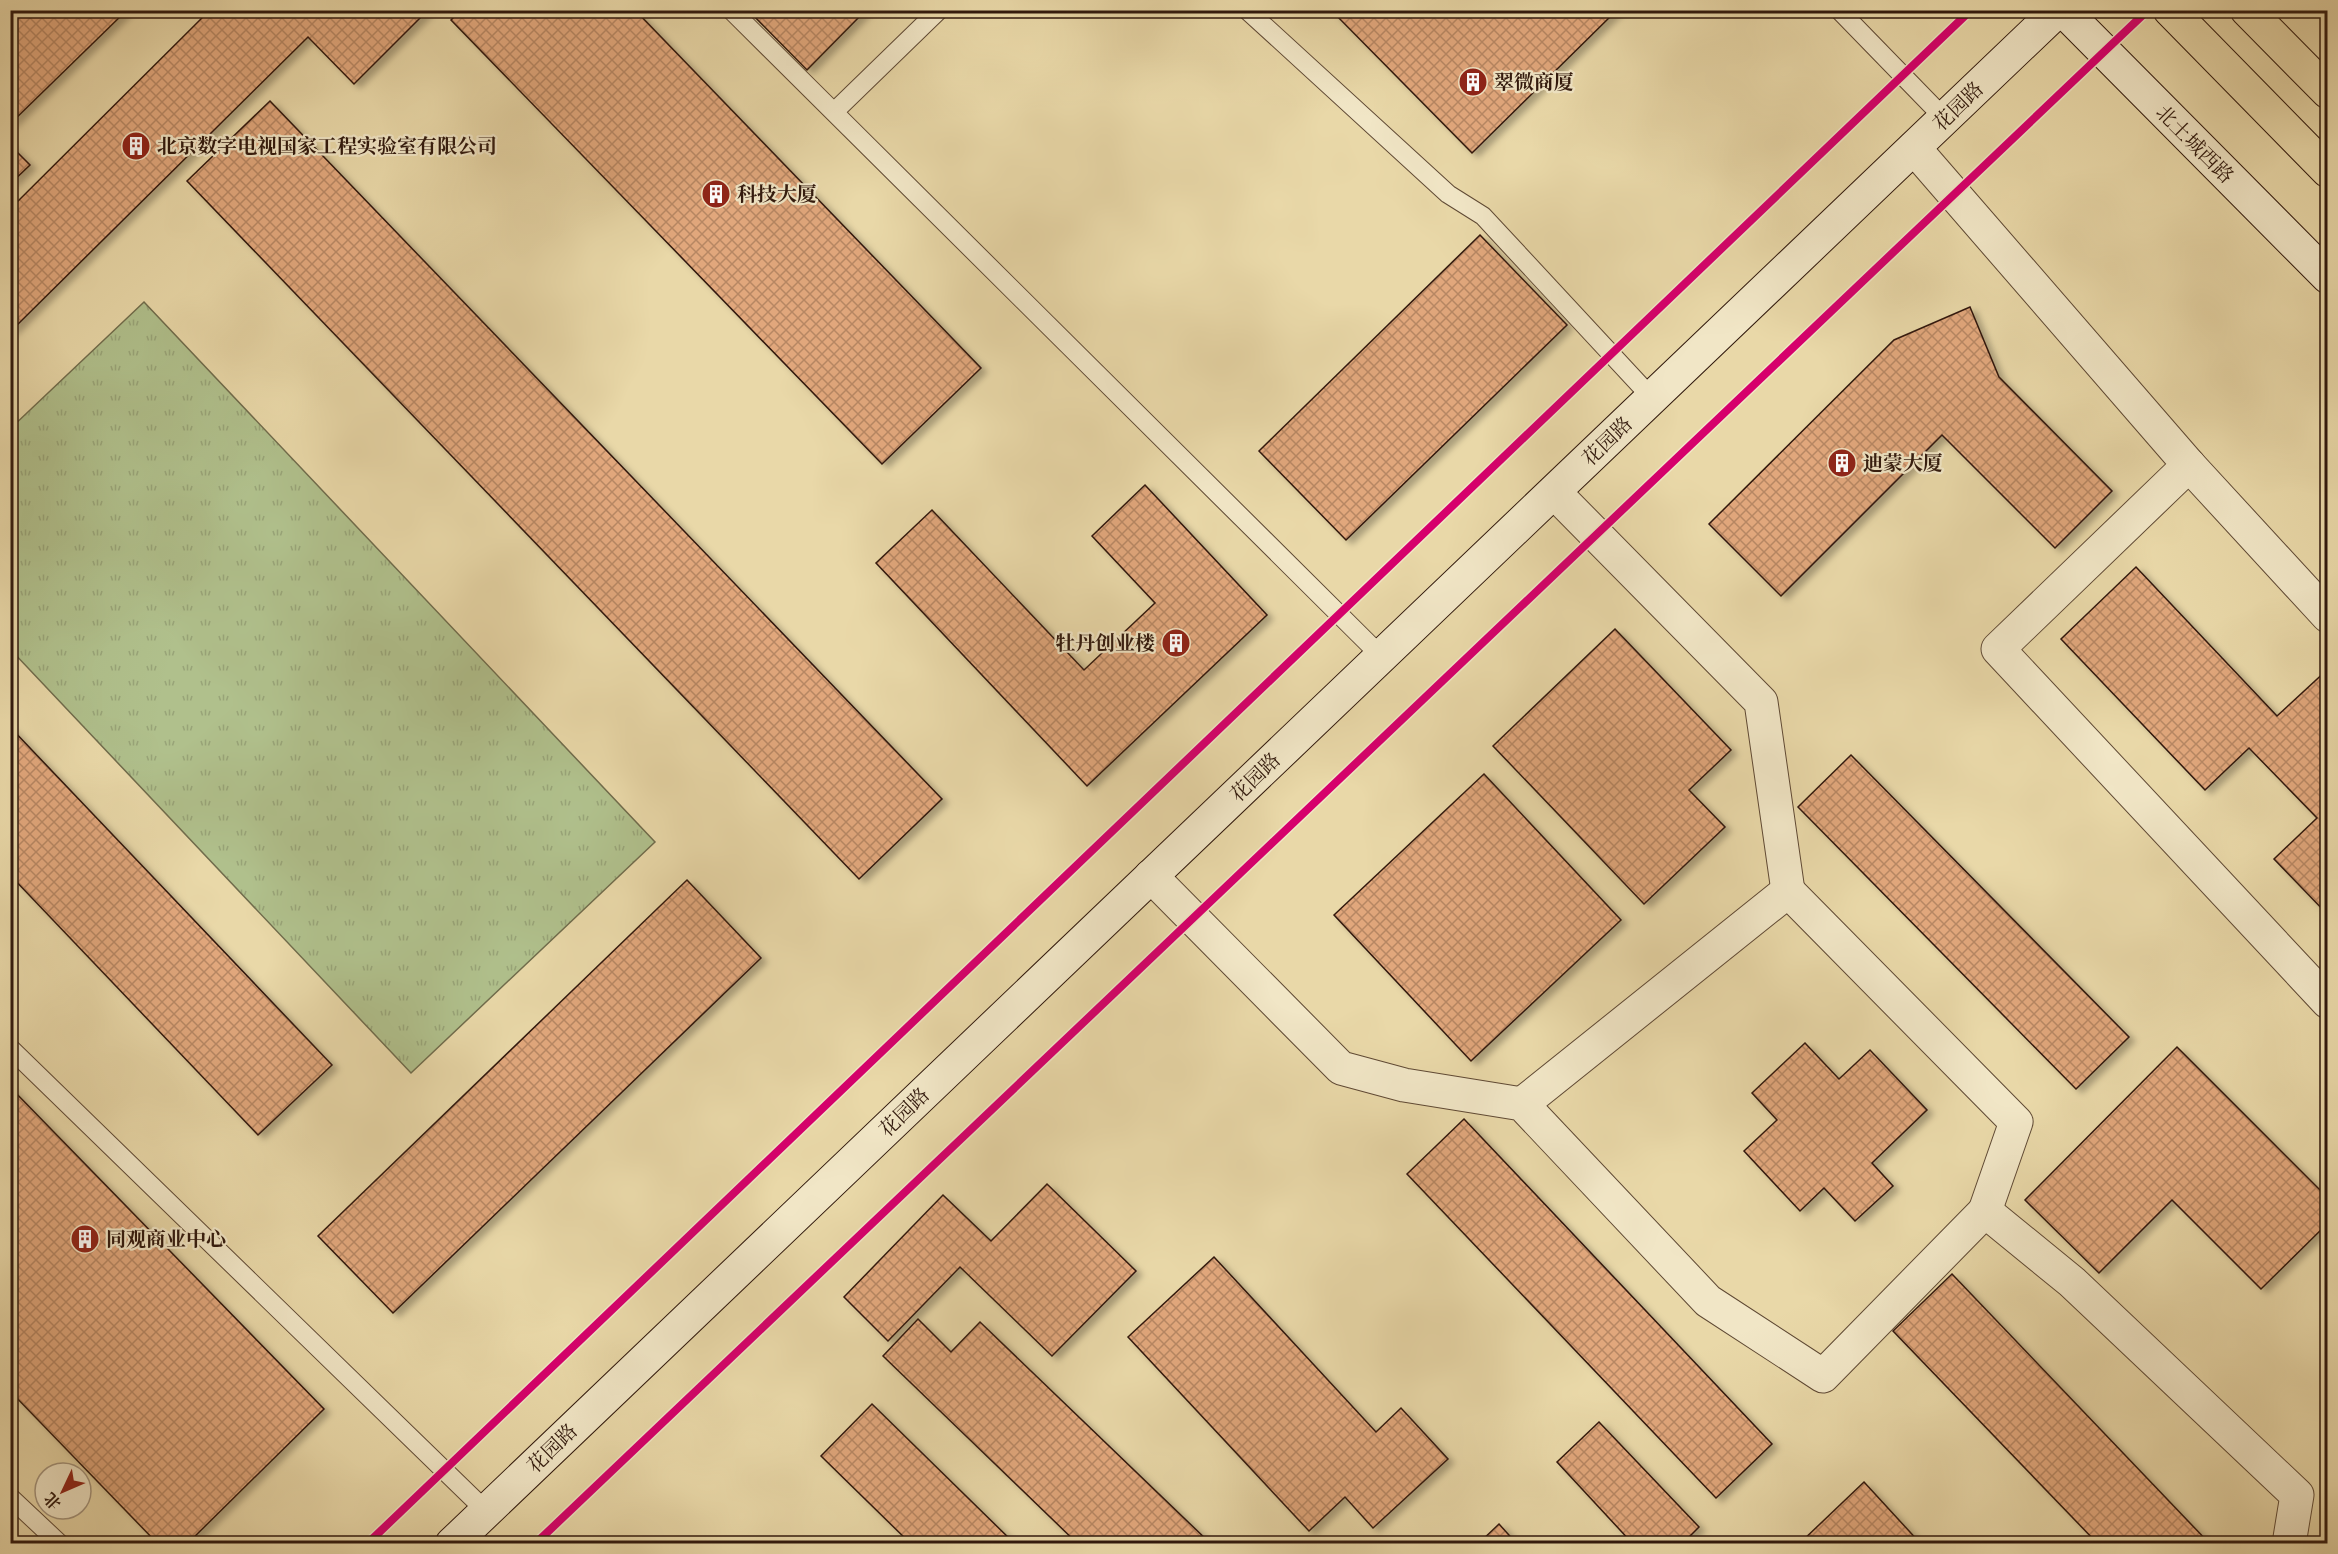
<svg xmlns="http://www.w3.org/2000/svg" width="2338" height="1554" viewBox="0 0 2338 1554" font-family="'Libre Bodoni','Noto Serif SC',serif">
  <defs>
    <pattern id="grass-tufts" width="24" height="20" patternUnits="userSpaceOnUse" patternTransform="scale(1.5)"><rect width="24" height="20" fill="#b0c08c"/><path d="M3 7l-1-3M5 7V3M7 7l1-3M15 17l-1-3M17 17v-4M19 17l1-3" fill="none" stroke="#98a478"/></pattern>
    <pattern id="building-cross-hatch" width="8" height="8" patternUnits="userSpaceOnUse" patternTransform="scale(1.5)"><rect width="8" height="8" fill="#e1a77b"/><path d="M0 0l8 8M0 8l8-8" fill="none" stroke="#b78763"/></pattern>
    <filter id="shadow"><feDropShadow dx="6" dy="4" stdDeviation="3" flood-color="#0004"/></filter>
  </defs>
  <rect width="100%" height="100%" fill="#e9d8a8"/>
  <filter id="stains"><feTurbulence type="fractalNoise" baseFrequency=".00333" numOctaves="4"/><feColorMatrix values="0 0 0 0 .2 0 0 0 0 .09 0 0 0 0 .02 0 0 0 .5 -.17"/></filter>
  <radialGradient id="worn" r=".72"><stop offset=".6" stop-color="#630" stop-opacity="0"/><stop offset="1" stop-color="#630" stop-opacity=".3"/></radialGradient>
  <path fill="url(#grass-tufts)" stroke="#706c4c" stroke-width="1.5" d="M144 302 655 842 411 1073 11 650V428Z"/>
  <g fill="url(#building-cross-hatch)" stroke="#31190d" stroke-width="1.5" filter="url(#shadow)">
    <path d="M10 10H127L10 124Z"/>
    <path d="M210 10H428L354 84 308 37 10 332V209Z"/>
    <path d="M461 10H635L981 368 882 464 451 20Z"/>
    <path d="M748 10H866L807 70Z"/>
    <path d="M1331 10H1617L1472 153Z"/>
    <path d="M270 101 942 799 859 879 187 181Z"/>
    <path d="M10 145 30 165 10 184Z"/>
    <path d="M1480 235 1567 325 1346 540 1259 451Z"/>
    <path d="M1970 307 1999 377 2112 491 2055 548 1942 435 1781 596 1709 524 1894 340Z"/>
    <path d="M1145 485 1267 615 1087 786 876 563 932 510 1084 670 1155 603 1092 536Z"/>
    <path d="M2136 567 2277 716 2328 669V915L2274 859 2317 818 2249 748 2205 790 2061 639Z"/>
    <path d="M1615 629 1731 750 1689 790 1725 827 1644 904 1493 746Z"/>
    <path d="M10 727 332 1065 258 1135 10 875Z"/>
    <path d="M1851 755 2129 1037 2076 1089 1798 807Z"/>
    <path d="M1484 774 1621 920 1471 1061 1334 915Z"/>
    <path d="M687 880 761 958 393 1313 318 1236Z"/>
    <path d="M1805 1043 1839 1079 1870 1050 1927 1110 1872 1163 1893 1186 1855 1221 1824 1188 1800 1211 1744 1151 1777 1120 1752 1093Z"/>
    <path d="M2177 1047 2328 1198V1223L2261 1289 2172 1200 2099 1273 2025 1200Z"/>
    <path d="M10 1087 324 1409 187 1544H158L10 1391Z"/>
    <path d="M1464 1119 1772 1444 1716 1498 1407 1174Z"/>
    <path d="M1047 1184 1136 1271 1052 1356 960 1267 888 1341 844 1297 943 1195 991 1241Z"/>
    <path d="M1214 1257 1376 1432 1401 1408 1448 1459 1373 1528 1345 1497 1309 1531 1128 1337Z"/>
    <path d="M1952 1274 2210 1544H2098L1893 1331Z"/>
    <path d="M918 1319 951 1352 980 1322 1211 1544H1078L883 1356Z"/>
    <path d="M872 1404 1015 1544H911L821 1456Z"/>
    <path d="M1599 1422 1699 1527 1682 1544H1633L1557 1462Z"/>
    <path d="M1864 1482 1921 1544H1799Z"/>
    <path d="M1499 1524 1517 1544H1478Z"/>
  </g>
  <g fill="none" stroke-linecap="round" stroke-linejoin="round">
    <g stroke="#5f4934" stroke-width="20">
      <g id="lane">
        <path d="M731 10 1382 657"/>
        <path d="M1247 10 1448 194 1483 216 1652 398"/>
        <path d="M1839 10 1945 119"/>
        <path d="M835 111 939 10"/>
        <path d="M10 1048 486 1511"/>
        <path d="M10 1497 60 1544"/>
      </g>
    </g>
    <g stroke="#5f4934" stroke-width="35">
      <g id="street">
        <path d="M1914 148 2189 465 1998 649 2328 1002"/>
        <path d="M2189 465 2328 616"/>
        <path d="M1554 492 1761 702 1788 891"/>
        <path d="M1151 876 1341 1068 1404 1085 1522 1104 1708 1301 1823 1376 1985 1211 2072 1282 2297 1495 2289 1544"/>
        <path d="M1522 1104 1788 891 2016 1122 1985 1211"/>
      </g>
    </g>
    <g stroke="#31190d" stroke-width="35">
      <g id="secondary">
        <path d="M2063 10 2328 277"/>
        <path d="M452 1544 2058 10"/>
      </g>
    </g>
    <g stroke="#31190d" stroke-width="35">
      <g id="primary">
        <path d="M2170 10 2328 171"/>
        <path d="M2247 10 2328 92"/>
      </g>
    </g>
    <use href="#lane" stroke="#f1e6c6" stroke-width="18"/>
    <use href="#street" stroke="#f1e6c6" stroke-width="33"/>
    <use href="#secondary" stroke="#f1e6c6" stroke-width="33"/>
    <use href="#primary" stroke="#e9d8a8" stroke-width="33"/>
    <g stroke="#f1e6c6" stroke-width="11">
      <g id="cycleway">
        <path d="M367 1544 1971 10"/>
        <path d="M535 1544 2148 10"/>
      </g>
    </g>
    <use href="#cycleway" stroke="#d6006c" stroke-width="8"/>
  </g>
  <defs>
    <g id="building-disc" transform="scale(1.5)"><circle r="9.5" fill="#8f2418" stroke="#f1e6c6"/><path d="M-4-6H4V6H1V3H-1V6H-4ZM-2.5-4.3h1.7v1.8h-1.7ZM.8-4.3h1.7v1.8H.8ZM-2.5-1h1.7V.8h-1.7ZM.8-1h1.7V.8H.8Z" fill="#fff"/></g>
  </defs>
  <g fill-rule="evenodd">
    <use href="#building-disc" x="1473" y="82"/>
    <use href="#building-disc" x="136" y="146"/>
    <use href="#building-disc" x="716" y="194"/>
    <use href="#building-disc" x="1842" y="463"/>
    <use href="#building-disc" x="1176" y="643"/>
    <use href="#building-disc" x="85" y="1239"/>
  </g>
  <g text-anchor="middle" stroke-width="4.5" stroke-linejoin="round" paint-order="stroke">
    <g font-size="20" font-weight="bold" fill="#31190d" stroke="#f1e6c6" text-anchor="start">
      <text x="1494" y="89">翠微商厦</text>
      <text x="157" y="153">北京数字电视国家工程实验室有限公司</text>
      <text x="737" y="201">科技大厦</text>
      <text x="1863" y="470">迪蒙大厦</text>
      <text x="1155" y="650" text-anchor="end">牡丹创业楼</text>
      <text x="106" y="1246">同观商业中心</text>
    </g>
    <g font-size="20" fill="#31190d" stroke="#f1e6c6">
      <text transform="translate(1958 106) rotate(-44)" y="7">花园路</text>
      <text transform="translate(2195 144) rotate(45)" y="7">北土城西路</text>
      <text transform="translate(1607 441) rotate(-44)" y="7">花园路</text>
      <text transform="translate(1255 777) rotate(-44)" y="7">花园路</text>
      <text transform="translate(904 1112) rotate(-44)" y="7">花园路</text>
      <text transform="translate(552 1448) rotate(-44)" y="7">花园路</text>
    </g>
  </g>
  <rect width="2338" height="1554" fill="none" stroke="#e9d8a8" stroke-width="36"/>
  <rect x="12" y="12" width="2314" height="1530" fill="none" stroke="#31190d" stroke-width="3"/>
  <rect x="18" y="18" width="2302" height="1518" fill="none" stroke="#31190d" stroke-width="1.5"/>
  <g transform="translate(63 1491) rotate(226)"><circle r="28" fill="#f1e6c6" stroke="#a4947c" stroke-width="1.5"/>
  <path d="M0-4.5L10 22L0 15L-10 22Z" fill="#8f2418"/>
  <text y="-9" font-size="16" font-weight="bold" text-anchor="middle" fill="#31190d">北</text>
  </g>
  <rect width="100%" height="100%" filter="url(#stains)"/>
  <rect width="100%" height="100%" fill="url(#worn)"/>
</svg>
